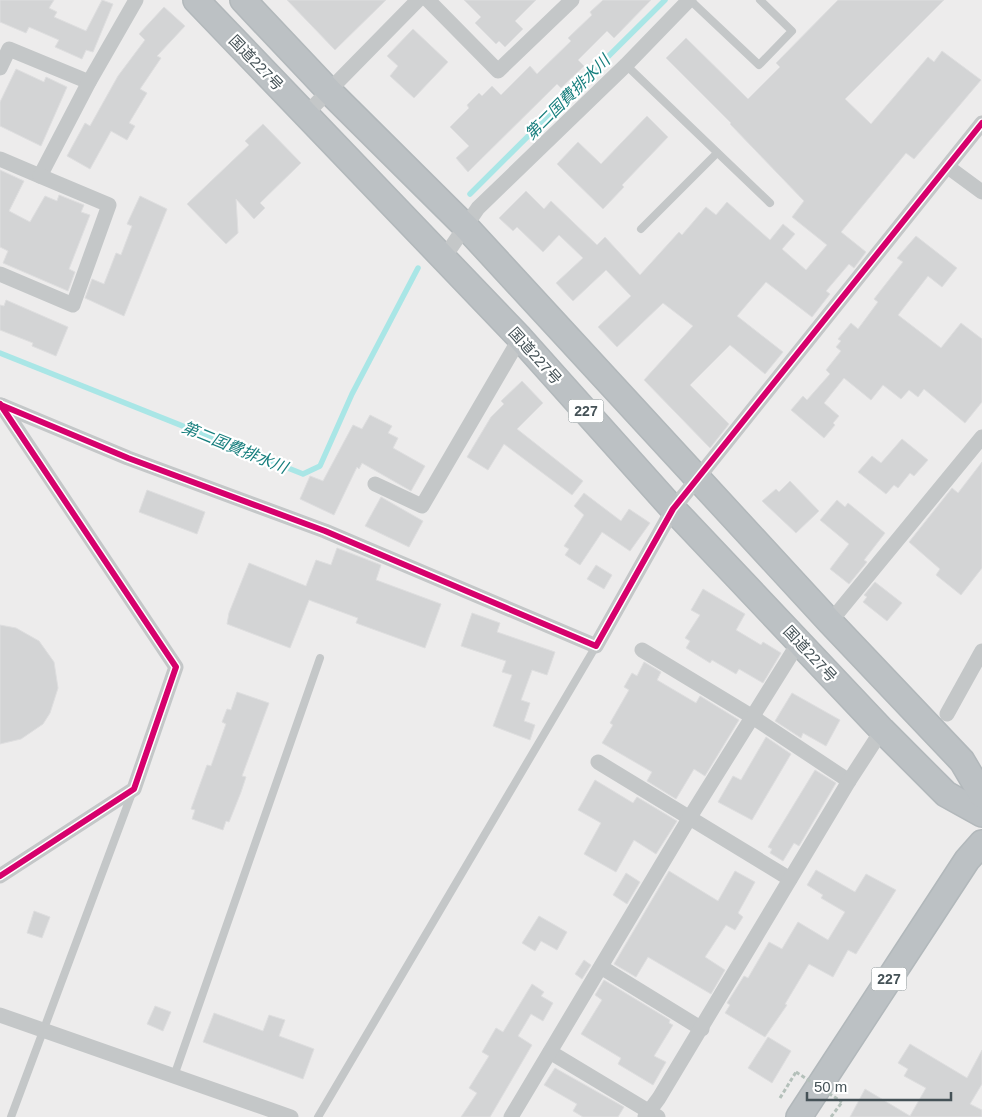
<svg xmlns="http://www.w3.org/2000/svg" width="982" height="1117" viewBox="0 0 982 1117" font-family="Helvetica,'Noto Sans JP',sans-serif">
  <rect width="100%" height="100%" fill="#edecec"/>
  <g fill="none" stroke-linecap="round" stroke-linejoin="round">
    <g stroke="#a9e6e6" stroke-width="5.5">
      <path d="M470 194 665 0"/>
      <path d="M0 353 303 474 320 466 352 394 418 268"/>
    </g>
  </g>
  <g fill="#d3d4d5" stroke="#dededf">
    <path d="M0 0H54L49 8 57 12 54 17 86 31 102 0 113 4 93 52 86 50 82 59 55 47 59 40 29 27 26 33 0 22Z"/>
    <path d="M287 0H386L335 50Z"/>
    <path d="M464 0H536L515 21 523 29 505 47 499 41 496 44 475 23 481 17Z"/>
    <path d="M603 0H651L614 38 607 31 578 60 584 66 561 88 557 84 468 172 456 158 469 146 450 127 469 108 467 105 479 93 482 96 492 86 501 95 530 66 537 74 571 41 568 38 592 15 590 12Z"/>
    <path d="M838 0H944L845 99 871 124 928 57 934 62 942 51 981 80 914 159 906 153 841 232 866 252 854 268 849 264 826 291 830 294 812 317 766 282 737 316 783 352 765 374 730 345 690 385 729 424 710 448 644 380 693 326 663 303 617 347 598 327 631 296 606 270 573 301 556 283 583 258 559 235 543 252 517 227 513 231 499 218 526 191 544 209 551 201 597 245 605 237 640 275 679 232 682 235 706 207 716 215 727 202 770 240 783 224 795 234 782 249 806 270 827 245 792 217 804 201 730 124 731 123 666 58 686 38 748 99 780 67 776 63Z"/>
    <path d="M164 7 185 26 157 56 161 58 140 89 147 93 129 123 135 126 127 140 111 131 90 169 67 156 85 123 90 126 118 76 145 40 139 34Z"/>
    <path d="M413 29 448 62 414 98 390 76 398 66 387 56Z"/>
    <path d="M16 69 44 82 46 77 67 87 41 146 0 126V102Z"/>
    <path d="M647 116 668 137 622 185 624 187 603 209 557 164 578 142 601 164Z"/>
    <path d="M263 124 301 163 260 203 265 208 254 219 236 199 238 233 226 244 187 204 249 145 245 141Z"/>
    <path d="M0 170 24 181 9 211 30 222 45 196 57 201 59 195 84 205 81 212 90 215 69 269 75 272 68 291 3 263 8 251 0 247Z"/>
    <path d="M140 196 167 209 124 316 85 298 92 279 104 284 116 253 121 255 132 226 127 224Z"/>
    <path d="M916 236 957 268 942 287 928 276 898 315 941 348 961 323 982 339V402L965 423 924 389 918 397 909 390 901 399 883 385 871 400 844 378 824 403 839 416 833 423 835 425 824 438 791 410 803 396 807 400 830 374 826 370 841 351 836 347 841 341 838 339 851 323 858 329 878 302 874 299 903 262 897 258Z"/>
    <path d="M6 300 68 327 56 356 32 346 33 343 0 330V305L4 306Z"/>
    <path d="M522 381 543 403 517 429 583 481 572 495 504 444 488 470 467 457 491 417 504 404 501 401Z"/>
    <path d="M370 415 392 426 388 433 398 438 393 448 425 466 411 491 362 463 359 469 357 467 334 515 300 499 310 476 323 481 353 425 362 429Z"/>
    <path d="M902 439 928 460 914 476 910 473 898 488 894 485 886 494 858 472 872 456 881 463Z"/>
    <path d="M982 462V568L961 595 936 575 940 569 909 542 952 488 958 493Z"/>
    <path d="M790 481 819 511 796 533 762 501 776 489 779 492Z"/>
    <path d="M147 490 205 512 197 534 139 512Z"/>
    <path d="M584 493 621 521 629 509 650 523 630 551 602 532 580 565 565 555 569 549 564 546 584 515 574 506Z"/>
    <path d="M381 497 423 521 409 547 365 526Z"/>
    <path d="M837 500 845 507 848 503 885 533 864 560 867 562 849 584 830 569 849 544 820 520Z"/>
    <path d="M337 548 381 565 376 580 441 604 425 648 356 623 358 618 309 600 290 648 227 624 229 613 249 563 306 586 316 560 331 565Z"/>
    <path d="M596 565 612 575 604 589 587 579Z"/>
    <path d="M875 582 902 603 887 621 863 602 867 597 864 595Z"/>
    <path d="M703 589 745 614 736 630 761 645 763 642 781 653 763 683 739 669 736 674 712 660 710 663 686 648 690 641 685 638 700 615 691 610Z"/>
    <path d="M472 613 500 623 497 632 555 652 547 675 532 670 521 700 530 703 524 721 535 725 530 740 493 726 512 675 502 672 506 661 461 646Z"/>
    <path d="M0 625 16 628 39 641 54 662 58 688 50 713 43 724 21 739 0 744Z"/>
    <path d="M644 662 661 672 657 680 696 703 700 696 739 720 705 776 694 769 676 799 647 781 652 772 602 743 613 725 610 723 629 690 624 687 632 673 637 676Z"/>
    <path d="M237 692 269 703 242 776 246 777 241 792 229 822 226 821 223 830 192 819 195 810 191 809 207 765 211 766 226 724 222 722 227 709 231 710Z"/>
    <path d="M792 693 840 720 826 746 803 733 801 738 775 721Z"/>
    <path d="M766 737 791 754 752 820 718 802 733 776 741 780Z"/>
    <path d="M815 770 836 783 799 846 794 843 783 861 770 853 772 849 768 847Z"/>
    <path d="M595 780 633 803 637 797 677 821 656 854 634 840 616 872 584 854 601 823 578 810Z"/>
    <path d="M816 870 855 892 866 874 896 890 856 954 848 950 833 977 809 964 785 1004 787 1005 765 1037 725 1013 730 1005 727 1003 744 976 748 978 769 942 782 949 798 922 828 940 845 912 821 898 823 895 807 885Z"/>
    <path d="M669 871 718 901 735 871 755 882 738 913 743 917 735 930 726 925 705 957 725 970 711 994 648 957 636 977 614 964Z"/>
    <path d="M626 873 640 882 627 904 613 895Z"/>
    <path d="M34 911 50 917 42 938 27 933Z"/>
    <path d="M539 916 567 932 557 950 541 941 535 951 522 943Z"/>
    <path d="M584 960 591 965 582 979 575 974Z"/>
    <path d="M604 980 670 1020 669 1023 673 1025 654 1056 666 1062 653 1085 618 1064 621 1058 581 1034 602 1000 595 995Z"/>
    <path d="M532 984 544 992 541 996 553 1003 543 1021 531 1014 518 1036 532 1045 490 1117H461L477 1093 469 1088 489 1056 482 1052 496 1028 503 1032Z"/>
    <path d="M155 1006 171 1012 163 1031 147 1024Z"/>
    <path d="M214 1013 263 1031 269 1015 285 1020 279 1036 314 1049 303 1079 203 1042Z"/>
    <path d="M768 1037 791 1051 772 1083 748 1068Z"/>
    <path d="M910 1044 967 1078 982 1050V1084L970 1104 982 1110V1117H850L865 1089 910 1116 926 1088 904 1076 908 1069 898 1063Z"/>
    <path d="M555 1068 624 1107 618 1117H583L573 1111 577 1104 544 1085Z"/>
  </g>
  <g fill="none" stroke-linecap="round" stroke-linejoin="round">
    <g stroke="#b2b8bb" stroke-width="28">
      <g id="trunk">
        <path d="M196 0 520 338 673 509 882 730 946 794 982 814"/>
        <path d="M243 0 329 91 466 227 830 622 962 761 982 795"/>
        <path d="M799 1117 967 860 982 843"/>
      </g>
    </g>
    <g stroke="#b4c0ba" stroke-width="3" stroke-dasharray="4 2.5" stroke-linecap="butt">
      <path d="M780 1098 796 1072"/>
      <path d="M831 1117 842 1102"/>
    </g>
    <g stroke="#c4c7c8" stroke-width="8">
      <path d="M690 0 759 65 792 31 760 0"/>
      <path d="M626 65 770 203"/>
      <path d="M641 229 717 153"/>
      <path d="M174 1076 320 658"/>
      <path d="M11 1117 132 793"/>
      <path d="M318 1117 596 646"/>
    </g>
    <g stroke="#c4c7c8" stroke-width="15">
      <path d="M428 0 498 71 572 0"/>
      <path d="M0 68 9 49 89 82"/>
      <path d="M306 114 418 0"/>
      <path d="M0 159 40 176 89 82 136 0"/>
      <path d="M948 167 982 192"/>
      <path d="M443 259 478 208 626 65 689 0"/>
      <path d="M0 274 73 305 109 205 40 176"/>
      <path d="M1 405 128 458 325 531 596 646 673 509 982 123"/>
      <path d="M375 484 422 506 520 338"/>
      <path d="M830 622 982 437"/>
      <path d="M642 650 751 716 849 781"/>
      <path d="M947 714 982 651"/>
      <path d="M598 762 790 879"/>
      <path d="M0 876 134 789 176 667 1 405"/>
      <path d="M601 967 702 1029"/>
      <path d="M0 1015 291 1117"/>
      <path d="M550 1052 658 1117"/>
      <path d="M511 1117 690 817 799 642"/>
      <path d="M645 1117 659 1098 849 781 882 730"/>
    </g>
    <use href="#trunk" stroke="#bcc1c4" stroke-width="25"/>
    <path stroke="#b4c0ba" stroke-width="3" stroke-dasharray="4 2.5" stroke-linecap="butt" d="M796 1072 842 1102"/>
    <g stroke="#fff" stroke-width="9">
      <g id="cycleway">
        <path d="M0 404 176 667 134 789 0 876"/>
        <path d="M1 405 128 458 325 531 596 646 673 509 982 123"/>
      </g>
    </g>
    <use href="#cycleway" stroke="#d6006c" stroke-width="6"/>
  </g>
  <g text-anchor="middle" stroke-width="4.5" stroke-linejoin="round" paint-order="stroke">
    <g fill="#fff" stroke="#7d8689" stroke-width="1">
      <rect x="568.5" y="399.5" width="35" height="23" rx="4"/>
      <rect x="871.5" y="967.5" width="35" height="23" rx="4"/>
    </g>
    <g font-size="14" font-weight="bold" fill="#455257">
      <text x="586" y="416">227</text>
      <text x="889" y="984">227</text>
    </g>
    <g font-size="15" fill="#455257" stroke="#fff">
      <text transform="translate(256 63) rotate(46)" y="5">国道227号</text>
      <text transform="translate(535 356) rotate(48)" y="5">国道227号</text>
      <text transform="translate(810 654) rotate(47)" y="5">国道227号</text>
    </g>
    <g font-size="16" font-style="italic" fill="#167e7d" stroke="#fff">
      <text transform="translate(567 97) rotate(-45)" y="6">第二国費排水川</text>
      <text transform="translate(235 447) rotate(22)" y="6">第二国費排水川</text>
    </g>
  </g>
  <path d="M807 1092v8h144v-8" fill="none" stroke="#455257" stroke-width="2.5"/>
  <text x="814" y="1092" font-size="15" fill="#455257" stroke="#ffffff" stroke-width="4" paint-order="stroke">50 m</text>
</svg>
